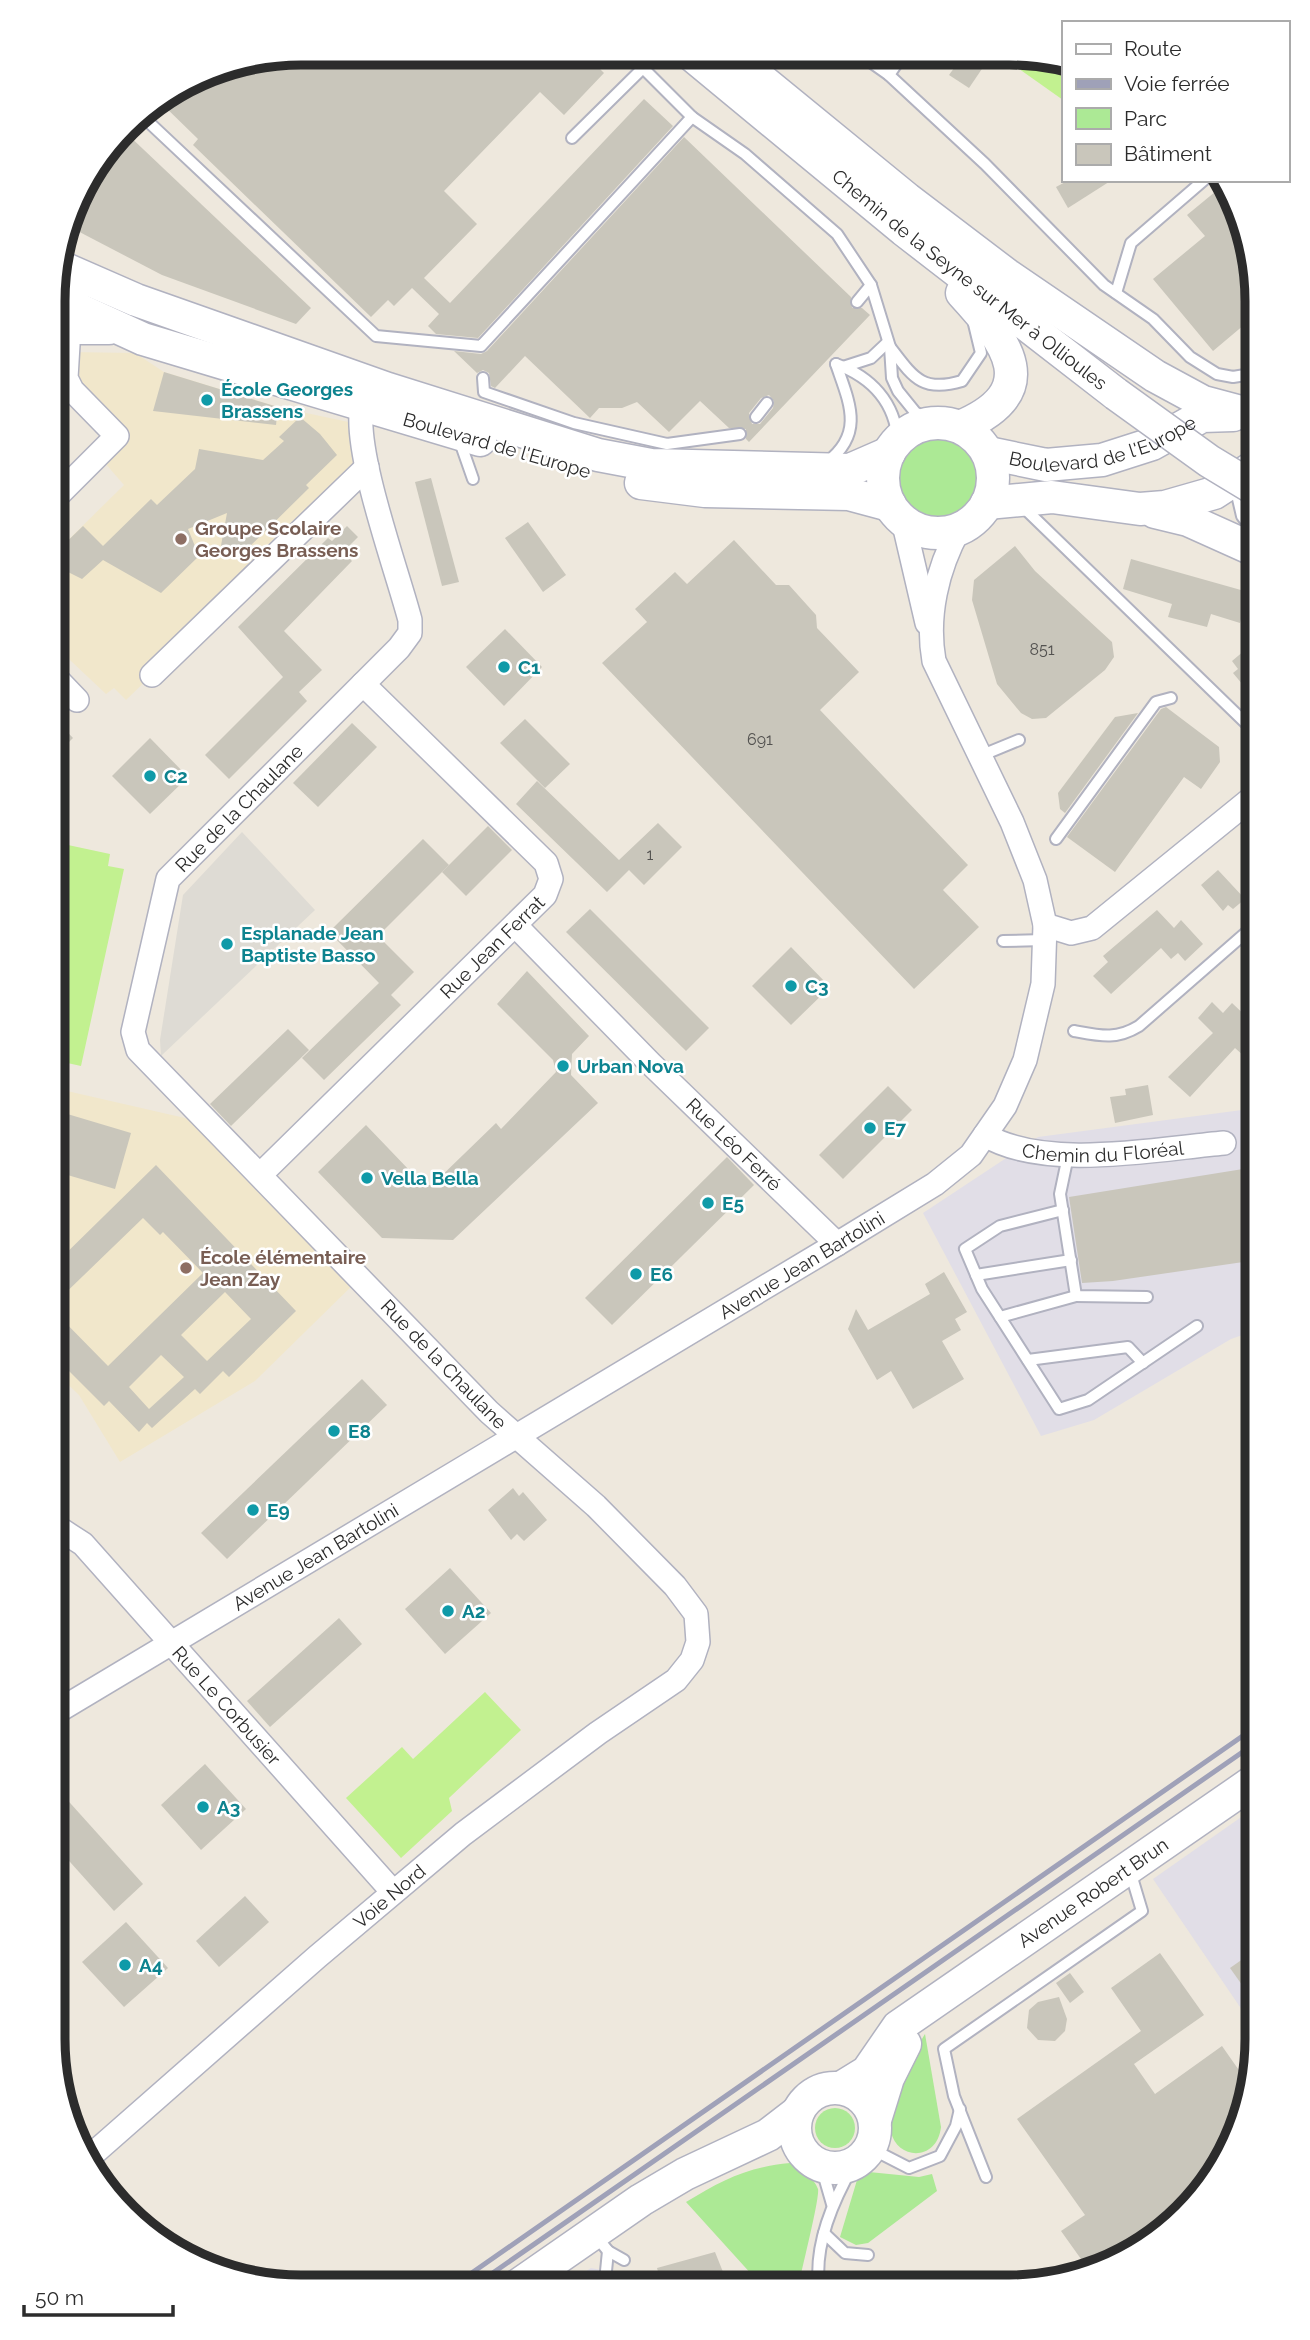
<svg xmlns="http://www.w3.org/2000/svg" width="1310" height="2340" viewBox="0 0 1310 2340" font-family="Raleway,sans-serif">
  <rect width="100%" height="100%" fill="#eee8dd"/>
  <g fill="#e1dee7">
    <path d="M1257 1108V1330L1231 1339 1094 1420 1041 1436 923 1213 1038 1137Z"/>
    <path d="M1257 1806V2032L1153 1879Z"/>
    <path d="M591 2268 621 2274 637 2286H563Z"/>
  </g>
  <g fill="#f1e7cb">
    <path d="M67 352 135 353 164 372 278 407 358 424 367 467 126 700 114 688 106 694 54 645V554L124 485 98 455 117 436 72 390Z"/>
    <path d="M54 1088 211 1124 360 1278 255 1381 120 1462 79 1395 53 1370Z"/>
  </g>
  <g fill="#ace995">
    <circle cx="939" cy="478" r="54"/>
    <path d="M925 2034 941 2127C937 2162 897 2160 891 2132 885 2102 910 2058 925 2034Z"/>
    <circle cx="835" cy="2128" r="20"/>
    <path d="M790 2163C800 2170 814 2177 818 2189 820 2197 803 2264 800 2279L804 2287H763L686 2202C722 2180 747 2167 790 2163Z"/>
    <path d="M869 2172 919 2177 932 2174 937 2191 868 2243 856 2245 840 2237 857 2180Z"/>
  </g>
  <g fill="#c2f190">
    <path d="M1002 57H1057L1063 60V100Z"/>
    <path d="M54 842 110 854 108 866 124 869 81 1066 54 1060Z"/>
    <path d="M485 1692 521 1730 449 1798 452 1811 401 1858 346 1798 402 1747 413 1759Z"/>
  </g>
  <path fill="#dedbd4" d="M242 832 315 910 161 1056 160 1040 183 895Z"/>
  <g fill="#c9c6bb" fill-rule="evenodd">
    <path d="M301 52 585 54 604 73 564 115 540 92 444 191 477 224 424 278 450 303 644 99 673 126 478 338 436 334 428 326 439 314 412 288 394 306 388 300 371 317 193 145 198 139 159 101 206 71Z"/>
    <path d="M962 57H990L969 88 949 75Z"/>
    <path d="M124 131 311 308 296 324 162 275 68 226 78 191Z"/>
    <path d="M684 137 851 297 852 308H862L870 315 749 442 746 439V429L729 428 700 401 669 432 637 402 622 408H599L590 418 525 356 495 388 491 386 489 373 483 370 477 373 454 351 481 354 487 351ZM769 395 774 401 773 408 760 424H752L749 413 761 398Z"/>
    <path d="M1069 180H1112L1068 208 1056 187Z"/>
    <path d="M1221 187 1244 221 1257 314 1213 351 1153 279 1205 236 1187 215Z"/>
    <path d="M164 372 278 407 276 425 153 411Z"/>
    <path d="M300 417 320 434 337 455 306 485 309 488 241 555 220 551 227 513 188 529 199 556 161 593 103 560 82 579 54 565V554L83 526 103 546 151 499 157 505 195 469 199 449 263 460 284 441 279 437Z"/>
    <path d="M431 478 459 582 442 586 415 482Z"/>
    <path d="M528 522 566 575 543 592 505 538Z"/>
    <path d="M347 526 358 537 343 552 352 561 284 631 322 670 299 692 307 701 229 779 205 755 283 677 238 627 328 538 332 541Z"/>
    <path d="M734 540 776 585H789L816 615 817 628 859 672 820 710 968 865 943 890 979 927 914 989 602 663 647 622 635 609 675 572 687 584Z"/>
    <path d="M1015 546 1035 571 1112 642 1114 657 1105 670 1046 718 1032 719 1021 713 997 684 972 600 974 580Z"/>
    <path d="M1131 559 1248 592 1240 623 1211 614 1207 627 1168 617 1172 604 1123 589Z"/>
    <path d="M505 629 542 667 504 706 466 667Z"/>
    <path d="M1257 640V673L1243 685 1233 673 1238 669 1232 661Z"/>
    <path d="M1166 707 1219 747 1220 762 1201 789 1184 777 1115 872 1067 837 1161 709Z"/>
    <path d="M1138 713 1065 813 1060 809 1058 793 1115 717Z"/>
    <path d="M54 718 73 738 54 757Z"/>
    <path d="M525 719 570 764 545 788 500 743Z"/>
    <path d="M352 723 377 747 318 807 293 783Z"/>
    <path d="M150 738 188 777 150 814 112 776Z"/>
    <path d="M537 781 619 860 658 823 682 847 644 885 629 870 607 892 516 804Z"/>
    <path d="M488 826 512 850 466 896 442 872Z"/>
    <path d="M423 839 449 865 378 936 414 972 391 995 401 1005 324 1080 302 1058 379 983 333 936 338 932 333 928Z"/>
    <path d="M1218 870 1245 899 1233 909 1228 905 1223 911 1201 885Z"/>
    <path d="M590 909 709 1028 686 1051 566 932Z"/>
    <path d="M1157 910 1174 928 1181 920 1203 944 1185 961 1178 953 1171 959 1161 948 1111 994 1093 976 1108 962 1103 956Z"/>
    <path d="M791 947 830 987 791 1025 752 986Z"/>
    <path d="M527 971 589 1036 572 1054 571 1075 598 1103 453 1240 382 1238 318 1172 366 1125 411 1172V1185H432L496 1123 501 1129 556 1072 553 1060 497 1004Z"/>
    <path d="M1212 1002 1223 1013 1232 1003 1251 1021 1247 1024 1257 1034V1042L1244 1056 1235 1048 1190 1097 1168 1077 1213 1033 1198 1018Z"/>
    <path d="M288 1029 309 1050 231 1126 210 1104Z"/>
    <path d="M1148 1085 1153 1115 1115 1123 1110 1097 1126 1095 1125 1089Z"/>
    <path d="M888 1086 912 1110 843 1179 819 1155Z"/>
    <path d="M54 1110 131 1133 115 1189 54 1171Z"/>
    <path d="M1257 1146V1260L1113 1281 1082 1283 1069 1197 1243 1169 1241 1148Z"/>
    <path d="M727 1157 754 1185 612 1325 585 1298Z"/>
    <path d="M156 1165 296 1311 229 1377 223 1371 200 1394 195 1389 152 1428 147 1423 139 1432 109 1401 104 1406 53 1355V1310L108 1366 203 1273 163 1232 160 1235 143 1218 53 1305V1266ZM225 1292 251 1319 207 1361 181 1335ZM161 1355 184 1377 149 1409 129 1387Z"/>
    <path d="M944 1272 967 1312 955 1319 961 1330 942 1341 964 1379 913 1409 891 1371 877 1380 848 1329 856 1309 868 1330 930 1294 925 1284Z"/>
    <path d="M362 1379 387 1405 227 1559 201 1533Z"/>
    <path d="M513 1488 519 1496 523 1492 547 1520 524 1541 517 1534 511 1540 488 1510Z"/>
    <path d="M450 1568 491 1613 445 1654 405 1609Z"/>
    <path d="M339 1618 362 1644 270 1727 247 1701Z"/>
    <path d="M205 1764 246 1809 201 1850 161 1805Z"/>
    <path d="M53 1784 143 1884 114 1911 53 1843Z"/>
    <path d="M245 1896 269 1922 219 1967 196 1941Z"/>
    <path d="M126 1922 168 1968 124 2007 82 1962Z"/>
    <path d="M1257 1949V2006L1230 1968Z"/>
    <path d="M1160 1953 1204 2015 1134 2064 1155 2094 1222 2046 1250 2086 1239 2134 1206 2191 1160 2236 1091 2273 1061 2231 1085 2215 1017 2119 1141 2031 1111 1988Z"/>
    <path d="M1070 1973 1084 1992 1070 2003 1056 1983Z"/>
    <path d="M1059 1997 1067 2019 1065 2031 1055 2041 1038 2040 1027 2028 1029 2010 1038 2002Z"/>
    <path d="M715 2252 729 2287 662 2286 657 2268Z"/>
  </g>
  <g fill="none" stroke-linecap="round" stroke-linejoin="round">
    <g stroke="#b1b2c0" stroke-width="14">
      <g id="lane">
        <path d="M627 55 643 68"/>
        <path d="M862 56 889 75"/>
        <path d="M902 56 889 75 985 164 1104 285 1153 319 1190 357 1217 374 1233 377 1257 373"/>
        <path d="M139 113 376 336 481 346 692 117"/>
        <path d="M572 138 643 68 692 117 745 154 837 234 871 285 890 347 892 378 898 391 915 412 933 423"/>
        <path d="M1116 293 1131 243 1204 180"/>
        <path d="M857 302 871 285"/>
        <path d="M890 347C913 377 922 393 962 381L981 353 974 324"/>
        <path d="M836 364C871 377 895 402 898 441"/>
        <path d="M843 367 871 358 888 342"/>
        <path d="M483 378 484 392 574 423 667 444 740 434"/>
        <path d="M756 417 767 403"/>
        <path d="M459 439 473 479"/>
        <path d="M827 462C865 433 849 402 836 364"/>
        <path d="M1235 486 1242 516 1257 536"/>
        <path d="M1021 505 1257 734"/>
        <path d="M980 756 1019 740"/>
        <path d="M1056 839 1156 702 1171 698"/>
        <path d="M1003 941 1044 940"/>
        <path d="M1074 1031C1101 1036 1116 1040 1139 1026L1257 923"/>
        <path d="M1068 1156 1060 1194 1076 1296 1147 1297"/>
        <path d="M1063 1210 1000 1226 965 1249 982 1289 1059 1409 1088 1400 1197 1326"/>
        <path d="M976 1275 1071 1260"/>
        <path d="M1000 1317 1076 1296"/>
        <path d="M1028 1360 1128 1347 1143 1363"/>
        <path d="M870 2148 909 2168 940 2156 956 2126 960 2109"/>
        <path d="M821 2166 832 2204"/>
        <path d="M986 2177 954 2096 944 2049 1142 1911 1130 1871"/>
        <path d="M824 2233 845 2253 868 2255"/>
        <path d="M595 2235 608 2251 624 2260"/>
        <path d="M606 2271 608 2251"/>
        <path d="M819 2287C814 2244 833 2201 854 2164"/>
      </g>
    </g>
    <g stroke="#b1b2c0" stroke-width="26">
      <g id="street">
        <path d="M54 499 117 436 72 390 66 378 69 328"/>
        <path d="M903 520 927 623"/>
        <path d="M152 675 367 467"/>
        <path d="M54 676 77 700"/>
        <path id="s1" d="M515 925 651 1064 837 1244"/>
        <path d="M1045 925 1071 933 1092 928 1257 794"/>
        <path id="s2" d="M985 1135C1045 1171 1156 1149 1224 1143"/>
        <path id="s3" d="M261 1174 545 895 551 879 546 863 363 684"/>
        <path id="s4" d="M53 1531H63L83 1544 393 1892"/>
        <path id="s5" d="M53 1714 837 1244 935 1184 971 1155 1005 1106 1025 1060 1043 984 1045 925 1035 880 1012 822 934 661C926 616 937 569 959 529"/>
        <path id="s6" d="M86 2160 317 1957 463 1834 598 1733 676 1680 692 1660 698 1642 696 1614 675 1586 596 1506 489 1412 138 1050 133 1032 168 879 399 648 410 633V620C397 570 353 451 362 406"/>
      </g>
    </g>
    <g stroke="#b1b2c0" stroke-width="35">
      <g id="secondary">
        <path id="s7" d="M692 55 904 230 1116 394"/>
        <path d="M731 55 907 199 1007 275 1155 376 1203 402 1248 414"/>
        <path d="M56 265 136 300 388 389 598 455 651 465 850 470 889 453"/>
        <path d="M55 294 82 311 143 339 480 440"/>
        <path d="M55 328H109"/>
        <circle cx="938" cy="478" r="55"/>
        <path d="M960 427C1045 391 1008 343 962 293"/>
        <path id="s8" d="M988 453 1046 465 1102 460 1152 444 1202 416 1233 415"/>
        <path d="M641 483 705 491 849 494 890 505"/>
        <path d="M987 503 1052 497 1140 509 1165 507 1214 493 1257 465"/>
        <path d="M1155 512 1188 520 1257 551"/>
        <circle cx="835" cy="2128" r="40"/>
        <path id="s9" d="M841 2088 867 2072 898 2027 1257 1779"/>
        <path d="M875 2120 888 2078 905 2044"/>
        <path d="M517 2286 641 2200 685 2174 768 2135 798 2112"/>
      </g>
    </g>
    <use href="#lane" stroke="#fff" stroke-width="10"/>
    <use href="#street" stroke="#fff" stroke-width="23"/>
    <use href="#secondary" stroke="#fff" stroke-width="32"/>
    <g stroke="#9fa1b8" stroke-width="5">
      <path d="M453 2286 1257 1726"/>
      <path d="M474 2286 1257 1742"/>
    </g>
    <g stroke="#b1b2c0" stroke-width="35" stroke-linecap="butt">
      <path id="secondary-bridge" d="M1116 394 1209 461 1257 490"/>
    </g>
    <use href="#secondary-bridge" stroke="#fff" stroke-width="32"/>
  </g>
  <g fill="#0f9aa8" stroke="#fff" stroke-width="2.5">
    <circle cx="207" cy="400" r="7"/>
    <circle cx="504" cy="667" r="7"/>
    <circle cx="150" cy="776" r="7"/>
    <circle cx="227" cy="944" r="7"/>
    <circle cx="791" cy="986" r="7"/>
    <circle cx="563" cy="1066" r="7"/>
    <circle cx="870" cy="1128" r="7"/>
    <circle cx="367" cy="1178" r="7"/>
    <circle cx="708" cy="1203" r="7"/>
    <circle cx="636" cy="1274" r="7"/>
    <circle cx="334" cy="1431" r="7"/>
    <circle cx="253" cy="1510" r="7"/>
    <circle cx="448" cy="1611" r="7"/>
    <circle cx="203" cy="1807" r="7"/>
    <circle cx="125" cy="1965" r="7"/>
  </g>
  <g fill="#8d6e63" stroke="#fff" stroke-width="2.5">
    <circle cx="181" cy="539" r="7"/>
    <circle cx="186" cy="1268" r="7"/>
  </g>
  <g text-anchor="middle" stroke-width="5" stroke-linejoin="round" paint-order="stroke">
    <g font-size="16" fill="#535250">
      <text x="1042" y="655">851</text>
      <text x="760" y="745">691</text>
      <text x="650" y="860">1</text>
    </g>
    <g font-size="19" fill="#2c2c2c" stroke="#fff">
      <text dy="7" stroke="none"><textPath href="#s7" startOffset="357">Chemin de la Seyne sur Mer à Ollioules</textPath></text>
      <text dy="7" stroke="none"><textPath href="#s8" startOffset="119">Boulevard de l'Europe</textPath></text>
      <text transform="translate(497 445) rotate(16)" y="7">Boulevard de l'Europe</text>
      <text dy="7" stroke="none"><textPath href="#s6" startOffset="1904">Rue de la Chaulane</textPath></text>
      <text dy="7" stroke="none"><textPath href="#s3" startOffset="324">Rue Jean Ferrat</textPath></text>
      <text dy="7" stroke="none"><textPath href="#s1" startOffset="310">Rue Léo Ferré</textPath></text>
      <text dy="7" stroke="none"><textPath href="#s2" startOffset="121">Chemin du Floréal</textPath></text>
      <text dy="7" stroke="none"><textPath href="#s5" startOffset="873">Avenue Jean Bartolini</textPath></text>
      <text transform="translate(444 1364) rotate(46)" y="7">Rue de la Chaulane</text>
      <text dy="7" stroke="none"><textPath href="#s5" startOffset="306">Avenue Jean Bartolini</textPath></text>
      <text dy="7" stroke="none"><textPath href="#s4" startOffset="250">Rue Le Corbusier</textPath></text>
      <text dy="7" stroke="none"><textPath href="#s9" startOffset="322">Avenue Robert Brun</textPath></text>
      <text dy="7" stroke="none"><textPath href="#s6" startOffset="402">Voie Nord</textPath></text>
    </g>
    <g font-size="19" font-weight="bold" fill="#0d838f" stroke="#fff" text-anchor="start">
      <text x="221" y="396">École Georges<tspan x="221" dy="22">Brassens</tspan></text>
      <text x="518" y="674">C1</text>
      <text x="164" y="783">C2</text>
      <text x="241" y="940">Esplanade Jean<tspan x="241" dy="22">Baptiste Basso</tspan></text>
      <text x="805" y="993">C3</text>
      <text x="577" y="1073">Urban Nova</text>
      <text x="884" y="1135">E7</text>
      <text x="381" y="1185">Vella Bella</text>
      <text x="722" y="1210">E5</text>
      <text x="650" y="1281">E6</text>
      <text x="348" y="1438">E8</text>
      <text x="267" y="1517">E9</text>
      <text x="462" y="1618">A2</text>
      <text x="217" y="1814">A3</text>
      <text x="139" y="1972">A4</text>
    </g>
    <g font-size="19" font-weight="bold" fill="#785e54" stroke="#fff" text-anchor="start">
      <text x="195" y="535">Groupe Scolaire<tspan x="195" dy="22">Georges Brassens</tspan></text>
      <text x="200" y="1264">École élémentaire<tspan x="200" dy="22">Jean Zay</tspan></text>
    </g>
  </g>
  <path d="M0 0H1310V2340H0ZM301 65H1009A236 236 0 0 1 1245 301V2039A236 236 0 0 1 1009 2275H301A236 236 0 0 1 65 2039V301A236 236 0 0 1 301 65Z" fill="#fff" fill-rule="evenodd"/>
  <path fill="none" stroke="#2c2c2c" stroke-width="9" d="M301 65H1009A236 236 0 0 1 1245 301V2039A236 236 0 0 1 1009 2275H301A236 236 0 0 1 65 2039V301A236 236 0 0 1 301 65Z"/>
  <rect x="1062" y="21" width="228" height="161" fill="#ffffff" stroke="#ababab" stroke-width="2"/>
  <rect x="1076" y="44" width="35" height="10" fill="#ffffff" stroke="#ababab" stroke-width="2"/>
  <text x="1124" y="56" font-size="21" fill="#2c2c2c">Route</text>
  <rect x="1076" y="79" width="35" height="10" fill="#9fa1b8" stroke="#ababab" stroke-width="2"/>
  <text x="1124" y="91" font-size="21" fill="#2c2c2c">Voie ferrée</text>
  <rect x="1076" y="108" width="35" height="21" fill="#ace995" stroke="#ababab" stroke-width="2"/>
  <text x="1124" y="126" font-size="21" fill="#2c2c2c">Parc</text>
  <rect x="1076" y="144" width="35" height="21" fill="#c9c6bb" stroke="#ababab" stroke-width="2"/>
  <text x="1124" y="161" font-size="21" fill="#2c2c2c">Bâtiment</text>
  <path d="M24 2305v10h149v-10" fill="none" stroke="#2c2c2c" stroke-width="3.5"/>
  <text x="35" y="2305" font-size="21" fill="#2c2c2c" stroke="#ffffff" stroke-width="5" paint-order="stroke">50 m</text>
</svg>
